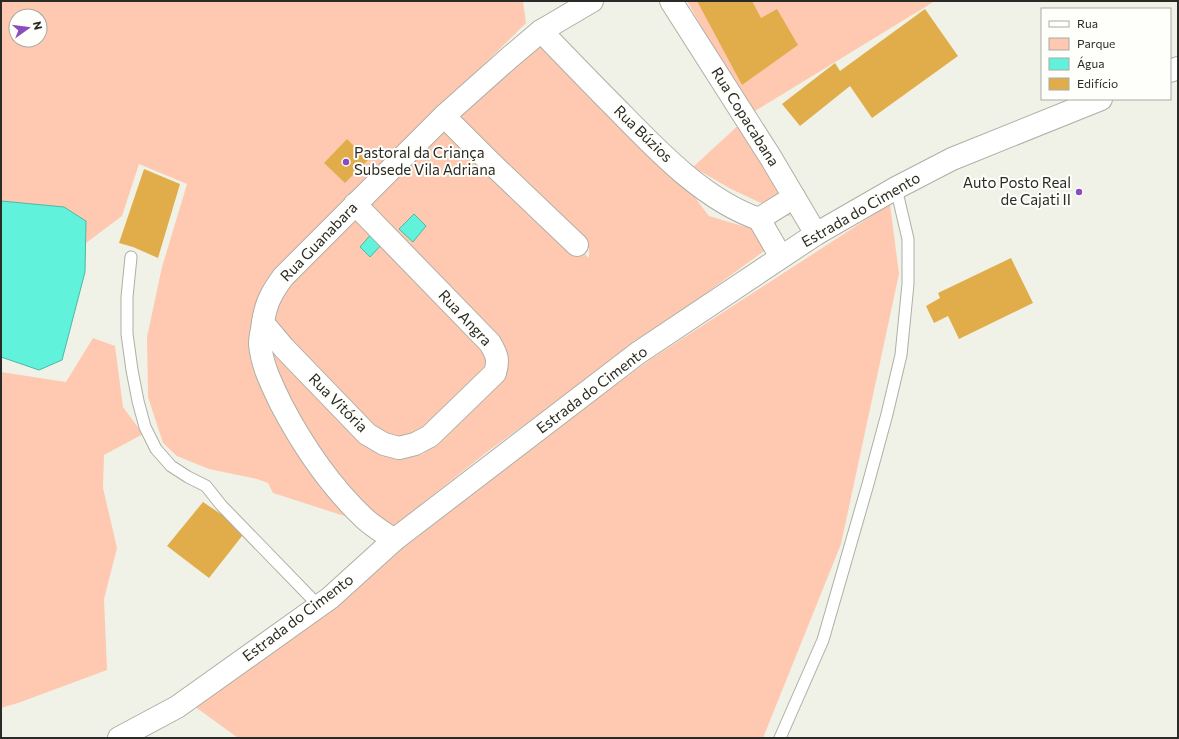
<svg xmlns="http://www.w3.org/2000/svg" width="1179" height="739" viewBox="0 0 1179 739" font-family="Commissioner,sans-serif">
  <rect width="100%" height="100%" fill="#f1f2e7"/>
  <g fill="#fec9b0" fill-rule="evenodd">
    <path d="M1 1H523L526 23 472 76 280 274 257 360 360 521 273 493 268 483 257 479 209 469 177 456 163 443 148 397 147 337 162 267 187 184 139 164 122 216 86 243V221L64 207 1 201ZM16 16H40V40H16Z"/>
    <path d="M687 1H935L750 114Z"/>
    <path d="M541 36 690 191 709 216 782 238 487 452 389 530 353 500 326 462 270 366 271 341 397 458 423 454 507 374 496 343 360 205 444 120 488 164 589 258V248H582L451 121Z"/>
    <path d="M742 122 791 217 731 189 693 167Z"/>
    <path d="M890 204 899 274 841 544 763 738H238L190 703 401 542 651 359Z"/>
    <path d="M355 211 496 364 437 424 388 443 266 321 271 304Z"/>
    <path d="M93 338 115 346 123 407 143 434 104 455 103 488 117 548 104 599 107 670 18 703 1 708V372L66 382Z"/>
  </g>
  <g fill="#61f2db" stroke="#50b6a5">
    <path d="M1 201 64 207 86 221 85 272 62 360 39 370 1 357Z"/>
    <path d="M414 214 426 226 413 242 399 229Z"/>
    <path d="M372 233 383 243 370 257 360 247Z"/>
  </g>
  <g fill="#e1ad4b">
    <path d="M697 1H752L761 18 777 9 798 45 742 85Z"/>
    <path d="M925 9 958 56 872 118 850 86 800 126 782 104 835 63 840 71Z"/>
    <path d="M347 139 368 160 345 183 324 163Z"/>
    <path d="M144 169 180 184 158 258 133 247 119 243Z"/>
    <path d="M1011 258 1033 303 959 339 948 316 934 323 926 306 940 298 938 293Z"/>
    <path d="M203 502 246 531 209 578 167 546Z"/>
  </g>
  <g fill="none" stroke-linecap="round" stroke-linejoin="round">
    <g stroke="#aeafa5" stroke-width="13">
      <g id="service">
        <path d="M131 257 127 297V334L132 370 138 401 145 427 156 449 171 466 188 477 206 486 221 505 319 606"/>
        <path d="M780 738 823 640 868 484 887 414 901 355 908 284V239L896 188"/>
      </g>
    </g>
    <g stroke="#aeafa5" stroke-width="24">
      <g id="minor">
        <path d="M671 1 771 158 816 234"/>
        <path d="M541 31C567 58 592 84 618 110 658 151 704 200 759 219L794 197"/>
        <path d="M444 116 491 163 577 245"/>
        <path d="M759 219 781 257"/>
        <path d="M263 323 284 348 367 434 384 444 399 448 415 444 430 436 495 373C499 360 497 355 490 343L355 204"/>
        <path d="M394 540C384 533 374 527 365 519 330 486 303 446 281 404 272 385 262 366 260 344 260 340 261 334 262 329 265 306 269 296 283 277L444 116 509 58 541 31 592 1"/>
      </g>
    </g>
    <g stroke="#aeafa5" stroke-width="24">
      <g id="tertiary">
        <path d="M1170 71 1178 68"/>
        <path d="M119 738 177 707 330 598 394 540 638 353 816 234 896 188 952 159 1101 99"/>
      </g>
    </g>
    <use href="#service" stroke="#fff" stroke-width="11"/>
    <use href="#minor" stroke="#fff" stroke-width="22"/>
    <use href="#tertiary" stroke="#fff" stroke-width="22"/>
  </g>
  <g fill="#8b4cc1" stroke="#fefffa" stroke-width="1.5">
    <circle cx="346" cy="162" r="4"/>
    <circle cx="1079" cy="192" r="4"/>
  </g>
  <g text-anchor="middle" stroke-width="4" stroke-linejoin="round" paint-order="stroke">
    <g font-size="15" fill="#2a2b27" stroke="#fefffa">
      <text transform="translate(745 117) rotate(58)" y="5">Rua Copacabana</text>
      <text transform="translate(643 134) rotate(44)" y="5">Rua Búzios</text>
      <text transform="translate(861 210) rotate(-30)" y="5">Estrada do Cimento</text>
      <text transform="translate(319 242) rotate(-46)" y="5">Rua Guanabara</text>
      <text transform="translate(465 318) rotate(47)" y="5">Rua Angra</text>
      <text transform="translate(592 390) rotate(-37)" y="5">Estrada do Cimento</text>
      <text transform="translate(338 403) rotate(45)" y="5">Rua Vitória</text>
      <text transform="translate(298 618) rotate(-37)" y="5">Estrada do Cimento</text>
    </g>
    <g font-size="15" fill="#2a2b27" stroke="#fefffa" text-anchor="start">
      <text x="354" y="158">Pastoral da Criança<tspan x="354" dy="17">Subsede Vila Adriana</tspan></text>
      <text x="1071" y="188" text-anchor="end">Auto Posto Real<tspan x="1071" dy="17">de Cajati II</tspan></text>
    </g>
  </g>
  <rect width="1179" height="739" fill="none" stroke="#2a2b27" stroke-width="4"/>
  <rect x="1041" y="8" width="130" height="92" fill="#fefffa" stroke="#a9aaa6"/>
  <rect x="1049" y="21" width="20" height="6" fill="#ffffff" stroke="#a9aaa6"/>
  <text x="1077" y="28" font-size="12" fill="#2a2b27">Rua</text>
  <rect x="1049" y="38" width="20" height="12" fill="#fec9b0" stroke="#a9aaa6"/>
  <text x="1077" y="48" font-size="12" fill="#2a2b27">Parque</text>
  <rect x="1049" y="58" width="20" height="12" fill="#61f2db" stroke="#a9aaa6"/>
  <text x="1077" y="68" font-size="12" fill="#2a2b27">Água</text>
  <rect x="1049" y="78" width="20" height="12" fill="#e1ad4b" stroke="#a9aaa6"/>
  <text x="1077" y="88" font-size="12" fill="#2a2b27">Edifício</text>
  <g transform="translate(28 28) rotate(76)"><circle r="19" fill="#fefffa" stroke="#a9aaa6"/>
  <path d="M0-3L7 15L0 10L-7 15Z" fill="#8b4cc1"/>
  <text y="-6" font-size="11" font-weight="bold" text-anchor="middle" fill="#2a2b27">N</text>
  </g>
</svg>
